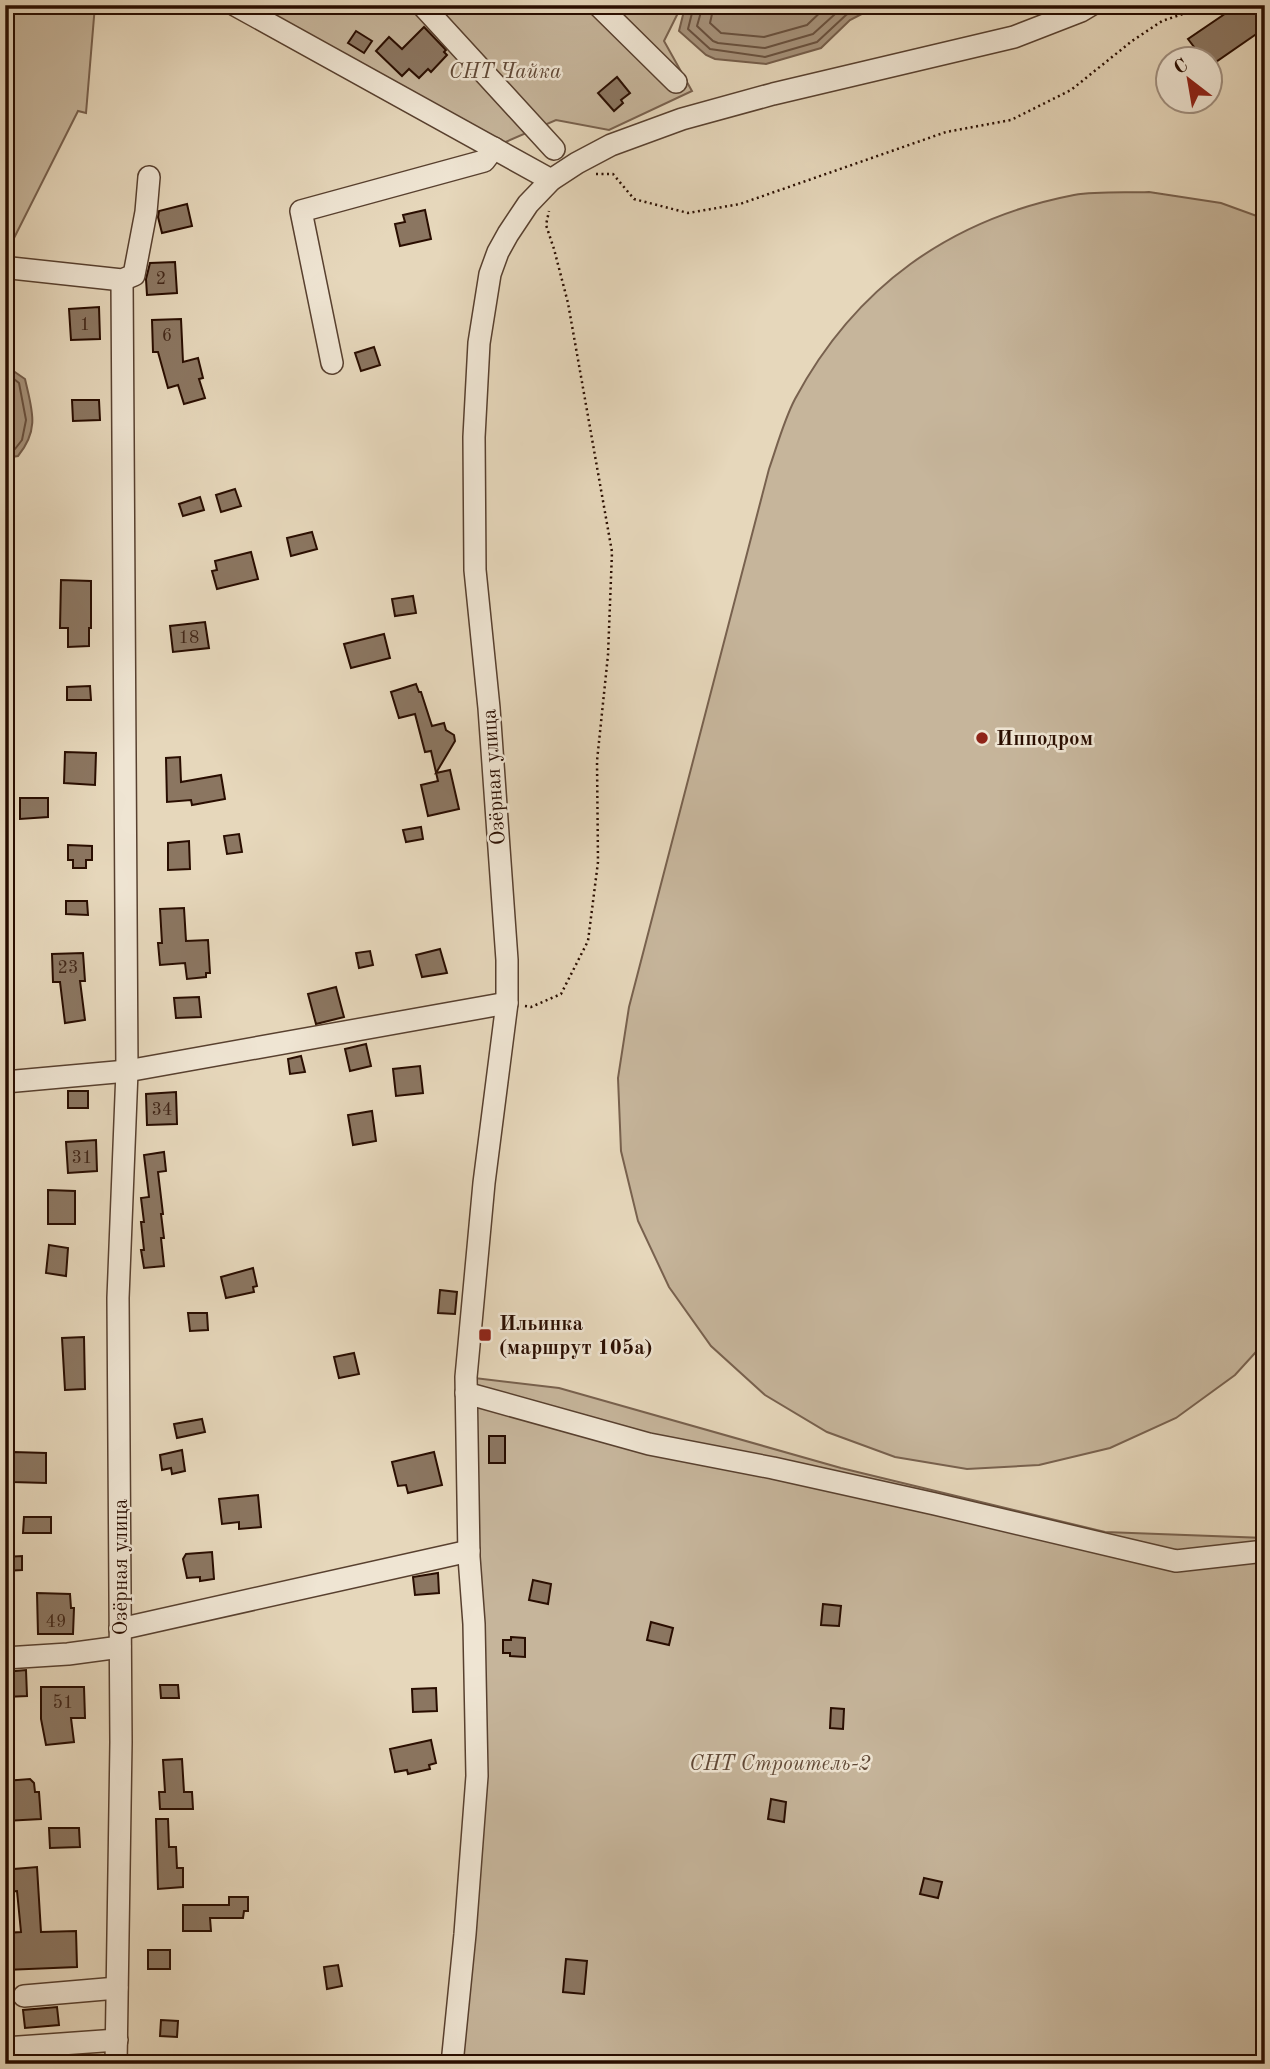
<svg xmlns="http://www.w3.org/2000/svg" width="1270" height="2069" viewBox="0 0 1270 2069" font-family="'Old Standard TT',serif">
  <rect width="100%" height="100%" fill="#e6d7bb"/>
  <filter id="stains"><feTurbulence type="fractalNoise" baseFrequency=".00286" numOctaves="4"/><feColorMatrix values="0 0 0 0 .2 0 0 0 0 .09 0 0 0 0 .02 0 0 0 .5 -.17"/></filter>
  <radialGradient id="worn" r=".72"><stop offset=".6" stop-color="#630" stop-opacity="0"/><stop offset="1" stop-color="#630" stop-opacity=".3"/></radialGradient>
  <g fill="#c6b59b" stroke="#78614e" stroke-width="2">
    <path d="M5 5H95L86 113 78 111 5 256Z"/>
    <path d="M221 5H682L664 41 692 91 609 130 556 120 501 144Z"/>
    <path d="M1149 192 1221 203 1265 219V1342L1235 1375 1176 1418 1110 1448 1039 1465 967 1469 895 1457 827 1432 765 1395 711 1346 669 1287 638 1221 621 1151 618 1078 629 1007 769 469C777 446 784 420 795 399 855 287 950 219 1074 195 1098 191 1125 193 1149 192Z"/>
    <path d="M466 1377 559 1388 841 1468 1105 1532 1265 1538V2064H461L478 1769Z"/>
  </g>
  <g fill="#a6927b" stroke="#745d4a" stroke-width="2">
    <path d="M689 5H879L850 20 821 48 766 64 715 59 706 55 679 31 683 15Z"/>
    <path d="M5 361 12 370 25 379C32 410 40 429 18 456L5 458Z"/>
  </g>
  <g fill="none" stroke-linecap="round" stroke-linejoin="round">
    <g stroke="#68503e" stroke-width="2">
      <path d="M694 5 688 29 710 49 765 57 817 42 846 15 864 5"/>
      <path d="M703 5 697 26 713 41 718 43 765 48 813 34 845 5"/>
      <path d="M714 5 710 23 721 33 764 37 807 25 828 5"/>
      <path d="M5 372 19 383 26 420 22 440 15 449 5 451"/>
    </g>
  </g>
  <g fill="#8b7661" stroke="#290d00" stroke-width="2">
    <path d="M1238 5H1265V28L1210 66V60H1204L1188 39Z"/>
    <path d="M424 27 446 50 444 52 447 55 431 72 428 69 419 78 409 69 402 76 376 51 389 37 402 49Z"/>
    <path d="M356 31 372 41 364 53 348 43Z"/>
    <path d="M617 77 630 93 621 100 623 103 614 111 598 93Z"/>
    <path d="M187 204 192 226 162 233 158 217 159 211Z"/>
    <path d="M425 210 431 239 400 246 395 224 405 222 403 215Z"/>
    <path d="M175 262 177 293 147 295 146 279 150 263Z"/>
    <path d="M99 307 100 339 71 340 69 309Z"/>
    <path d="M181 319 183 362 198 358 203 378 199 379 205 398 184 404 178 385 168 388 158 352H153L152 320Z"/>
    <path d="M374 347 380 365 361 371 355 353Z"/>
    <path d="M72 400H99L100 420 73 421Z"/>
    <path d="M235 489 241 506 221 512 216 495Z"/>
    <path d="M200 497 204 510 183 516 179 504Z"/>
    <path d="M312 532 317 549 291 556 287 538Z"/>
    <path d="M251 552 258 579 217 589 212 571 217 570 215 561Z"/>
    <path d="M61 580 91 581V628H89V646L68 647V628H60Z"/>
    <path d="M413 596 416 613 395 616 392 599Z"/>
    <path d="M205 622 209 648 173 652 170 626Z"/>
    <path d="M384 634 390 658 351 668 344 644Z"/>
    <path d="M416 684 419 692H421L432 726 444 723 446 730 454 735 455 741 436 773 450 770 459 809 428 816 421 785 438 781 431 751 425 752 415 714 399 718 391 692Z"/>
    <path d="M90 686 91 700H67V687Z"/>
    <path d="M65 752 96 753 95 785 64 783Z"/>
    <path d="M180 757 181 782 221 775 225 799 192 805 191 800 167 802 166 758Z"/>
    <path d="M20 798H48V817L20 819Z"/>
    <path d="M421 827 423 839 406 842 403 830Z"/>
    <path d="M239 834 242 852 227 854 224 836Z"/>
    <path d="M189 841 190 869 168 870V843Z"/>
    <path d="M68 845 92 846V860H86V868H73V860H68Z"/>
    <path d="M66 901H87L88 915 66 914Z"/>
    <path d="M184 908 186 941 208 940 210 973H206V977L187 979 185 963 160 965 158 943H162L160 909Z"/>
    <path d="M440 949 447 973 422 977 416 955Z"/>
    <path d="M370 951 373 965 359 968 356 953Z"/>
    <path d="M83 953 85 981H80L85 1020 65 1023 60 982H53L52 954Z"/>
    <path d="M336 987 344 1017 316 1024 308 994Z"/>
    <path d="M199 997 201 1017 176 1018 174 998Z"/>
    <path d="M366 1044 371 1066 350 1071 345 1049Z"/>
    <path d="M301 1056 305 1072 290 1074 288 1059Z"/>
    <path d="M420 1066 423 1093 396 1096 393 1069Z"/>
    <rect x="68" y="1091" width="20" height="17"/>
    <path d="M176 1092 177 1124 147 1125 146 1094Z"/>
    <path d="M372 1111 376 1141 353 1145 348 1115Z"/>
    <path d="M96 1140 97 1171 68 1173 66 1142Z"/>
    <path d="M164 1152 166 1171 158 1172 163 1214H161L164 1238H161L164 1266 144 1268 141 1250H144L141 1222H144L141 1198 149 1197 144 1155Z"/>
    <path d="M48 1190 75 1191V1224H48Z"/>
    <path d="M49 1245 68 1248 66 1276 46 1273Z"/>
    <path d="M253 1268 257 1286 253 1287 254 1292 226 1298 221 1277Z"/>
    <path d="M440 1290 457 1292 455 1314 438 1313Z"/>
    <path d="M188 1313H207L208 1330 190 1331Z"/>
    <path d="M84 1337 85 1389 65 1390 62 1338Z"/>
    <path d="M354 1353 359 1374 339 1378 334 1357Z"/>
    <path d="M202 1419 205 1432 177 1438 174 1424Z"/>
    <rect x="489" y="1436" width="16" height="27"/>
    <path d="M182 1450 185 1471 172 1474 171 1468 162 1470 160 1455Z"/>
    <path d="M13 1452 46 1453V1483L12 1482Z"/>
    <path d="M434 1452 442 1485 408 1493 406 1485 398 1486 392 1462Z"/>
    <path d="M258 1495 261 1527 239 1529V1522L222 1524 219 1499Z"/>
    <path d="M24 1517H51V1533H23Z"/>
    <path d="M212 1552 214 1579 200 1581V1577L187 1578 183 1559 186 1554Z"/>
    <path d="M22 1556V1570L5 1571V1557Z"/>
    <path d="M438 1573 439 1593 415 1595 413 1577Z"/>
    <path d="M533 1580 551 1584 548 1604 529 1600Z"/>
    <path d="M37 1593 70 1594 71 1608H74L73 1634H38Z"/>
    <path d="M823 1604 841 1606 839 1626 821 1625Z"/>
    <path d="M651 1622 673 1628 669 1645 647 1640Z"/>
    <path d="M511 1637 525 1638V1657L510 1656V1653H503V1640H511Z"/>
    <path d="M26 1670 27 1696 5 1697V1672Z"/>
    <path d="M160 1685H178L179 1698H161Z"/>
    <path d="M41 1687H84L85 1718H71L74 1742 46 1745 41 1719Z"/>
    <path d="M436 1688 437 1711 413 1712 412 1689Z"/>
    <path d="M831 1708 844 1709 843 1729 830 1728Z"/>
    <path d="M431 1740 436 1763 429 1765 430 1769 408 1774 407 1770 395 1772 390 1749Z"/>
    <path d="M182 1759 184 1792H192L193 1809H160L159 1792H165L163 1760Z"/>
    <path d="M30 1779 34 1783 35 1792H39L41 1819 5 1821V1781Z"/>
    <path d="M771 1799 786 1802 784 1822 768 1819Z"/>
    <path d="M156 1819H168L169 1847H176L177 1868H183V1887L158 1889Z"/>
    <path d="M49 1828H79L80 1847 50 1848Z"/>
    <path d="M37 1867 41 1932 76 1931 77 1967 5 1970V1933L21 1932 17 1891 5 1892V1875L14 1874V1869Z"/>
    <path d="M924 1878 942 1882 938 1898 920 1894Z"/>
    <path d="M229 1897H248V1911H244L243 1918H210L211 1931H183V1905H229Z"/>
    <rect x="148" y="1950" width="22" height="19"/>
    <path d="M566 1959 587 1961 584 1994 563 1992Z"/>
    <path d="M338 1965 342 1986 327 1989 324 1967Z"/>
    <path d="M57 2007 59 2025 25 2028 23 2010Z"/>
    <path d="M161 2020 178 2021 177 2037 160 2036Z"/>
  </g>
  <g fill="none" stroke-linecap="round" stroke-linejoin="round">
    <g stroke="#58402f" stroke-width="24">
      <g id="minor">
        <path d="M235 5 551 180"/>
        <path d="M422 5 554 149"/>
        <path d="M598 5 676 82"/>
        <path d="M5 266 11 268 122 280 134 275 146 212 149 177"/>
        <path d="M332 363 301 211 484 161 494 148"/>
        <path d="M5 1082 127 1071 507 1003"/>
        <path d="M466 1393 649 1444 773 1468 935 1504 1176 1561 1265 1551"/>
        <path d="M120 1629 469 1551"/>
        <path d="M5 1658 68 1654 120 1647"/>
        <path d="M24 1996 117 1988"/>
        <path d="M5 2048 117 2040"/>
        <path d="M116 2064 121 1742 118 1298 127 1071 122 280"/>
        <path d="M452 2064 465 1934 477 1776 474 1624 469 1557 466 1377 484 1183 507 1003V960L489 708 475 570 474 437 479 343 490 274 498 252 508 234 528 204 551 180 577 163 611 145 682 119 773 94 1014 37 1081 11 1091 5"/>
      </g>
    </g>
    <g stroke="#290d00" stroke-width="2.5" stroke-dasharray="2 3.5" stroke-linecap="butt">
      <path d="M596 174H613L634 199 688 213 740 204 946 132 1011 120 1071 90 1132 41 1162 21 1210 5"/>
      <path d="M525 1006 531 1007 561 994 588 941 598 862 597 761 608 655 612 552 568 303 554 249 546 225 549 211"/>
    </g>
    <use href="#minor" stroke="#efe5d3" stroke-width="21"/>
  </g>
  <g fill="#8f2418" stroke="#efe5d3" stroke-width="2.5">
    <circle cx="982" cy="738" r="7"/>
    <rect x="478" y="1328" width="14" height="14" rx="3.5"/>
  </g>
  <g text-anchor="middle" stroke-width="5" stroke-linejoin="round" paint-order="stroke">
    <g font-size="18" fill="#422718">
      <text x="161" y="284">2</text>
      <text x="85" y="330">1</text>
      <text x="167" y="341">6</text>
      <text x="189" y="643">18</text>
      <text x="68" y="973">23</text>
      <text x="162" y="1115">34</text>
      <text x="82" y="1163">31</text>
      <text x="56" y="1627">49</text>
      <text x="63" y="1708">51</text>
    </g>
    <g font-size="21" font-style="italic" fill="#604836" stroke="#efe5d3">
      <text x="505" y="78">СНТ Чайка</text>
      <text x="780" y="1770">СНТ Строитель-2</text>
    </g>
    <g font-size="21" font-weight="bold" fill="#290d00" stroke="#efe5d3" text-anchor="start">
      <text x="996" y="745">Ипподром</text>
      <text x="499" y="1330">Ильинка<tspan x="499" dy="24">(маршрут 105а)</tspan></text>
    </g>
    <g font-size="21" fill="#290d00" stroke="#efe5d3">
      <text transform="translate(493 777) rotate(-94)" y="7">Озёрная улица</text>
      <text transform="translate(120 1567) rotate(-90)" y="7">Озёрная улица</text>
    </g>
  </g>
  <rect width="1270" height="2069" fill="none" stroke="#e6d7bb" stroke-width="28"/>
  <rect x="7" y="7" width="1256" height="2055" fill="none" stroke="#290d00" stroke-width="3.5"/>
  <rect x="14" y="14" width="1242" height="2041" fill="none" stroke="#290d00" stroke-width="2"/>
  <g transform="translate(1189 80) rotate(329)"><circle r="33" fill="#efe5d3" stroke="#a08f7f" stroke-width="2"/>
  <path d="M0-5L12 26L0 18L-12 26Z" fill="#8f2418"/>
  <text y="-10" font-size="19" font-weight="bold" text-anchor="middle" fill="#290d00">С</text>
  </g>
  <rect width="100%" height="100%" filter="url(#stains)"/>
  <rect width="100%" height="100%" fill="url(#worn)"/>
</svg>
